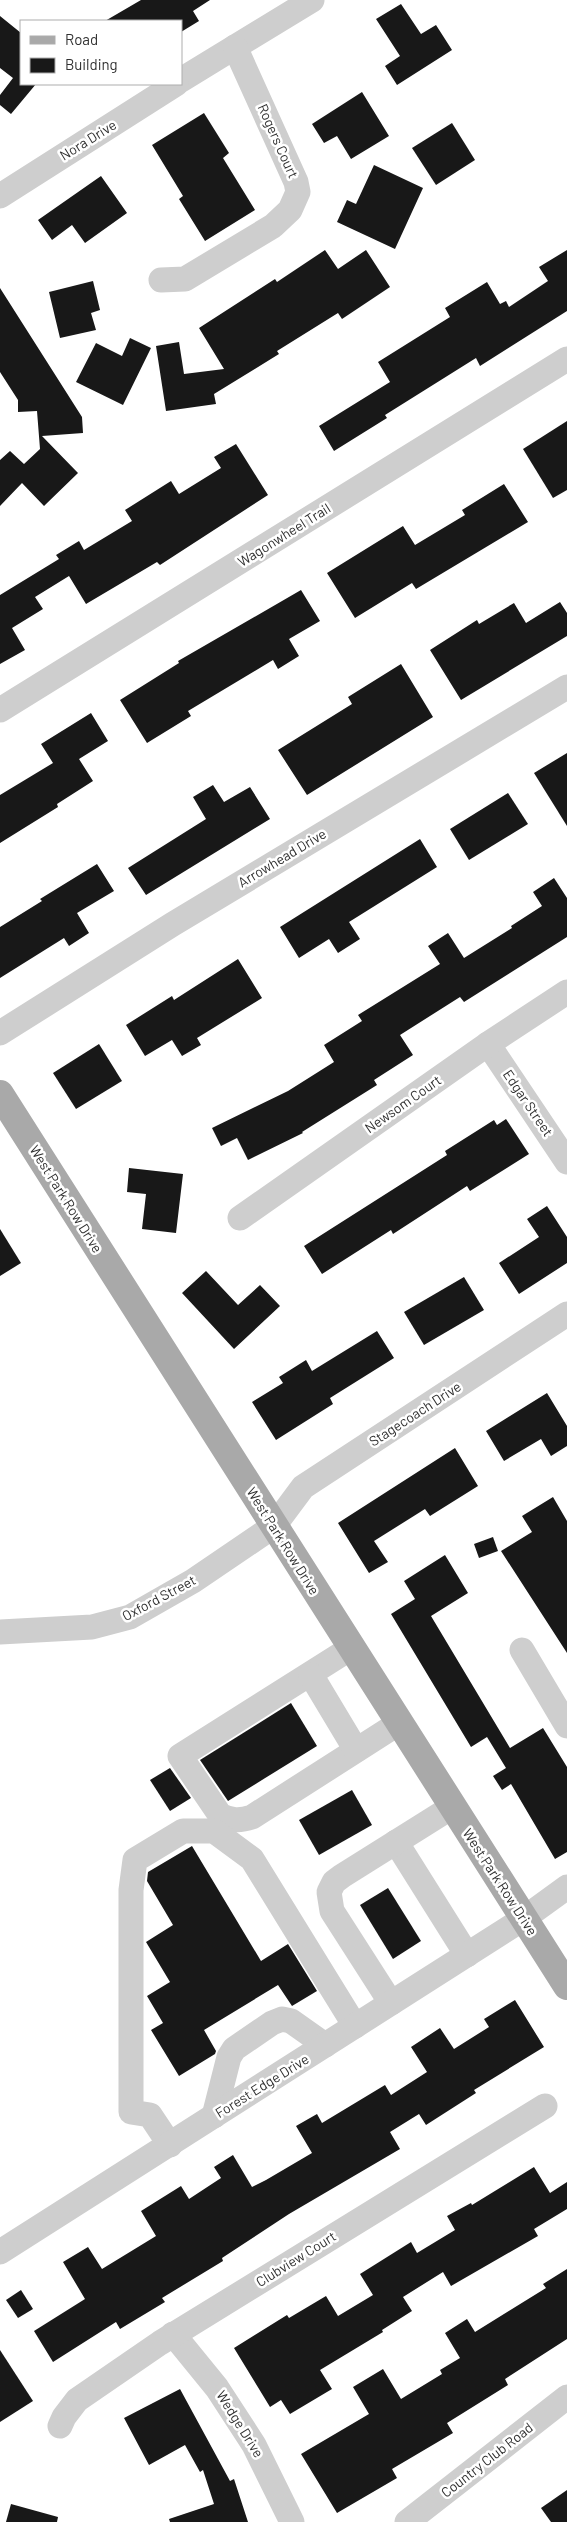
<svg xmlns="http://www.w3.org/2000/svg" width="567" height="2522" viewBox="0 0 567 2522" font-family="Barlow,sans-serif">
  <rect width="100%" height="100%" fill="#fff"/>
  <g fill="#181818">
    <path d="M141 0H210L193 11 199 21 181 32V21H105Z"/>
    <path d="M401 4 421 34 436 25 452 50 397 85 385 66 400 56 376 19Z"/>
    <path d="M0 16 21 33V84H36L11 114 0 105V95L13 78 0 68Z"/>
    <path d="M362 92 389 136 351 159 337 136 324 143 312 124Z"/>
    <path d="M204 113 229 153 223 158 255 210 205 241 179 199 183 196 152 145Z"/>
    <path d="M452 123 475 160 436 185 412 148Z"/>
    <path d="M374 165 423 188 395 249 337 222 347 200 356 204Z"/>
    <path d="M101 176 127 213 85 243 72 225 52 240 38 220Z"/>
    <path d="M325 250 338 269 366 250 390 287 342 319 338 313 277 351 279 354 214 394 216 404 166 411 156 346 179 342 184 374 224 369 199 328 275 279 277 282Z"/>
    <path d="M567 250V311L480 366 476 358 385 415 387 418 334 451 319 426 390 382 378 362 450 317 445 308 487 282 500 304 506 301 509 307 548 281 539 267Z"/>
    <path d="M93 281 100 310 91 313 96 330 60 338 49 292Z"/>
    <path d="M0 288 82 417 83 433 42 436 78 473 44 506 22 483 0 506V460L10 451 24 464 40 449 37 411 18 412V400L0 372Z"/>
    <path d="M130 338 151 348 123 405 76 382 96 343 122 356Z"/>
    <path d="M567 421V490L553 498 523 449Z"/>
    <path d="M236 444 268 495 160 565 157 562 86 604 69 576 35 597 43 609 12 628 25 650 0 664V595L59 559 56 555 79 541 84 550 132 521 125 510 171 481 179 494 221 468 214 457Z"/>
    <path d="M504 484 528 522 416 589 412 583 355 618 327 573 403 526 415 545 465 515 462 510Z"/>
    <path d="M301 590 320 621 289 639 299 656 278 669 273 660 188 711 191 716 147 743 120 700 179 663 178 661Z"/>
    <path d="M560 602 567 613V636L461 700 430 650 477 620 479 624 514 603 526 623Z"/>
    <path d="M401 664 433 717 307 795 278 750 352 704 348 697Z"/>
    <path d="M91 713 108 741 79 759 93 781 57 804 58 807 0 843V795L53 763 41 744Z"/>
    <path d="M567 753V826L534 773Z"/>
    <path d="M213 785 224 802 250 787 270 819 146 895 128 868 206 819 193 797Z"/>
    <path d="M508 793 528 824 469 860 450 829Z"/>
    <path d="M420 839 437 867 349 922 360 939 338 953 329 939 299 958 280 927Z"/>
    <path d="M97 864 114 891 77 913 89 933 69 946 64 938 0 978V927L42 901 40 899Z"/>
    <path d="M554 878 567 898V937L464 1002 460 997 400 1035 413 1055 374 1080 377 1085 302 1132 303 1133 248 1160 237 1138 221 1146 212 1128 288 1091 334 1062 324 1045 362 1021 358 1015 440 964 428 946 448 933 464 958 512 928 511 926 542 906 533 892Z"/>
    <path d="M238 959 262 998 197 1038 201 1045 182 1056 172 1040 145 1056 126 1025 172 996 174 1000Z"/>
    <path d="M99 1044 122 1081 76 1109 53 1073Z"/>
    <path d="M506 1119 529 1154 470 1191 467 1186 393 1234 391 1230 322 1274 304 1246 447 1155 445 1151 494 1120 497 1125Z"/>
    <path d="M129 1168 183 1174 176 1233 142 1229 146 1194 127 1192Z"/>
    <path d="M547 1206 567 1237V1263L519 1294 499 1263 539 1237 527 1219Z"/>
    <path d="M0 1229 21 1263 0 1276Z"/>
    <path d="M206 1271 238 1305 260 1285 280 1306 234 1349 182 1293Z"/>
    <path d="M464 1277 484 1310 424 1345 404 1312Z"/>
    <path d="M377 1331 394 1358 330 1398 333 1404 276 1440 252 1402 283 1383 279 1377 306 1360 312 1371Z"/>
    <path d="M547 1393 567 1426V1446L551 1456 541 1439 504 1461 486 1431Z"/>
    <path d="M455 1448 478 1486 430 1516 425 1509 374 1541 388 1562 369 1573 338 1523Z"/>
    <path d="M553 1497 567 1521V1653L501 1551 532 1532 522 1516Z"/>
    <path d="M493 1537 498 1551 479 1558 474 1544Z"/>
    <path d="M445 1555 468 1593 431 1616 510 1748 543 1728 567 1767V1852L555 1859 511 1784 502 1790 493 1776 506 1768 487 1737 471 1747 391 1614 415 1599 404 1581Z"/>
    <path d="M291 1703 317 1746 228 1801 200 1760Z"/>
    <path d="M170 1768 191 1798 170 1811 150 1780Z"/>
    <path d="M352 1790 372 1825 319 1855 299 1820Z"/>
    <path d="M192 1846 261 1961 288 1944 317 1991 292 2006 278 1985 204 2030 216 2051 215 2054 179 2076 151 2030 163 2023 147 1996 170 1982 146 1942 173 1925 147 1881 148 1872Z"/>
    <path d="M388 1888 421 1941 393 1959 360 1905Z"/>
    <path d="M515 2000 544 2047 474 2090 476 2093 426 2125 419 2114 390 2132 400 2149 289 2214 222 2258 223 2261 162 2298 165 2302 120 2329 116 2322 53 2362 34 2331 85 2299 63 2262 88 2247 102 2269 156 2236 141 2211 181 2186 189 2199 221 2178 214 2167 233 2155 252 2187 266 2180 312 2153 296 2126 317 2114 322 2123 385 2085 391 2095 427 2072 411 2047 440 2028 454 2049 489 2027 484 2019Z"/>
    <path d="M534 2167 550 2193 567 2182V2209L534 2229 538 2236 451 2286 443 2272 403 2297 412 2311 382 2330 383 2332 320 2370 332 2389 290 2414 281 2400 270 2407 234 2348 287 2315 289 2318 326 2296 338 2316 373 2295 360 2274 411 2242 417 2253 455 2230 447 2216 471 2203 472 2205Z"/>
    <path d="M567 2269V2339L505 2379 508 2385 447 2423 453 2433 392 2469 397 2478 337 2513 301 2454 369 2414 353 2387 383 2369 401 2399 442 2374 440 2370 460 2358 445 2333 467 2319 475 2332 546 2288 543 2284Z"/>
    <path d="M21 2290 33 2309 18 2318 6 2300Z"/>
    <path d="M0 2350 33 2401 0 2422Z"/>
    <path d="M180 2389 230 2481 234 2479 248 2522H170L169 2519 214 2504 203 2470 200 2472 185 2445 149 2465 124 2418Z"/>
    <path d="M567 2490V2522H551L541 2508Z"/>
    <path d="M11 2504 58 2517 57 2522H6Z"/>
  </g>
  <g fill="none" stroke-linecap="round" stroke-linejoin="round">
    <g stroke="#cecece" stroke-width="25">
      <path d="M181 80 312 0"/>
      <path d="M0 196 176 84"/>
      <path d="M161 280 185 279 273 226 290 210 298 192 296 182 235 47"/>
      <path d="M0 710 567 359"/>
      <path d="M0 1033 173 924 567 687"/>
      <path d="M488 1044 567 1162"/>
      <path d="M240 1218 488 1044 567 992"/>
      <path d="M0 1632 92 1627 130 1617 193 1581 274 1526 303 1487 567 1314"/>
      <path d="M351 1648 180 1756 220 1815C231 1821 240 1821 252 1817L399 1723"/>
      <path d="M522 1650 567 1726"/>
      <path d="M311 1675 356 1750"/>
      <path d="M396 1842 467 1955"/>
      <path d="M391 2003 332 1911 329 1892 334 1882 342 1876 452 1807"/>
      <path d="M214 2116 229 2057 234 2049 272 2023 282 2019 291 2021 325 2045"/>
      <path d="M170 2145 150 2115 131 2112V1890L135 1860 183 1831H214L252 1859 355 2026"/>
      <path d="M0 2252 523 1919 567 1887"/>
      <path d="M173 2334 217 2388 254 2445 292 2522"/>
      <path d="M60 2426 64 2417 77 2400 160 2343 545 2106"/>
      <path d="M407 2522 567 2397"/>
    </g>
    <path stroke="#a9a9a9" stroke-width="28" d="M0 1094 567 1986"/>
  </g>
  <g text-anchor="middle" stroke-width="5" stroke-linejoin="round" paint-order="stroke">
    <g font-size="14" fill="#313131" stroke="#fff">
      <text transform="translate(88 140) rotate(-32)" y="5">Nora Drive</text>
      <text transform="translate(278 141) rotate(66)" y="5">Rogers Court</text>
      <text transform="translate(284 535) rotate(-32)" y="5">Wagonwheel Trail</text>
      <text transform="translate(282 858) rotate(-31)" y="5">Arrowhead Drive</text>
      <text transform="translate(528 1103) rotate(56)" y="5">Edgar Street</text>
      <text transform="translate(403 1104) rotate(-35)" y="5">Newsom Court</text>
      <text transform="translate(66 1199) rotate(58)" y="5">West Park Row Drive</text>
      <text transform="translate(415 1414) rotate(-33)" y="5">Stagecoach Drive</text>
      <text transform="translate(283 1541) rotate(58)" y="5">West Park Row Drive</text>
      <text transform="translate(159 1598) rotate(-28)" y="5">Oxford Street</text>
      <text transform="translate(500 1882) rotate(57)" y="5">West Park Row Drive</text>
      <text transform="translate(262 2086) rotate(-32)" y="5">Forest Edge Drive</text>
      <text transform="translate(296 2259) rotate(-32)" y="5">Clubview Court</text>
      <text transform="translate(240 2424) rotate(58)" y="5">Wedge Drive</text>
      <text transform="translate(487 2460) rotate(-38)" y="5">Country Club Road</text>
    </g>
  </g>
  <rect x="20" y="20" width="162" height="65" fill="#ffffff" stroke="#adadad"/>
  <rect x="30" y="36" width="25" height="8" fill="#a9a9a9" stroke="#adadad"/>
  <text x="65" y="45" font-size="15" fill="#313131">Road</text>
  <rect x="30" y="58" width="25" height="15" fill="#181818" stroke="#adadad"/>
  <text x="65" y="70" font-size="15" fill="#313131">Building</text>
</svg>
